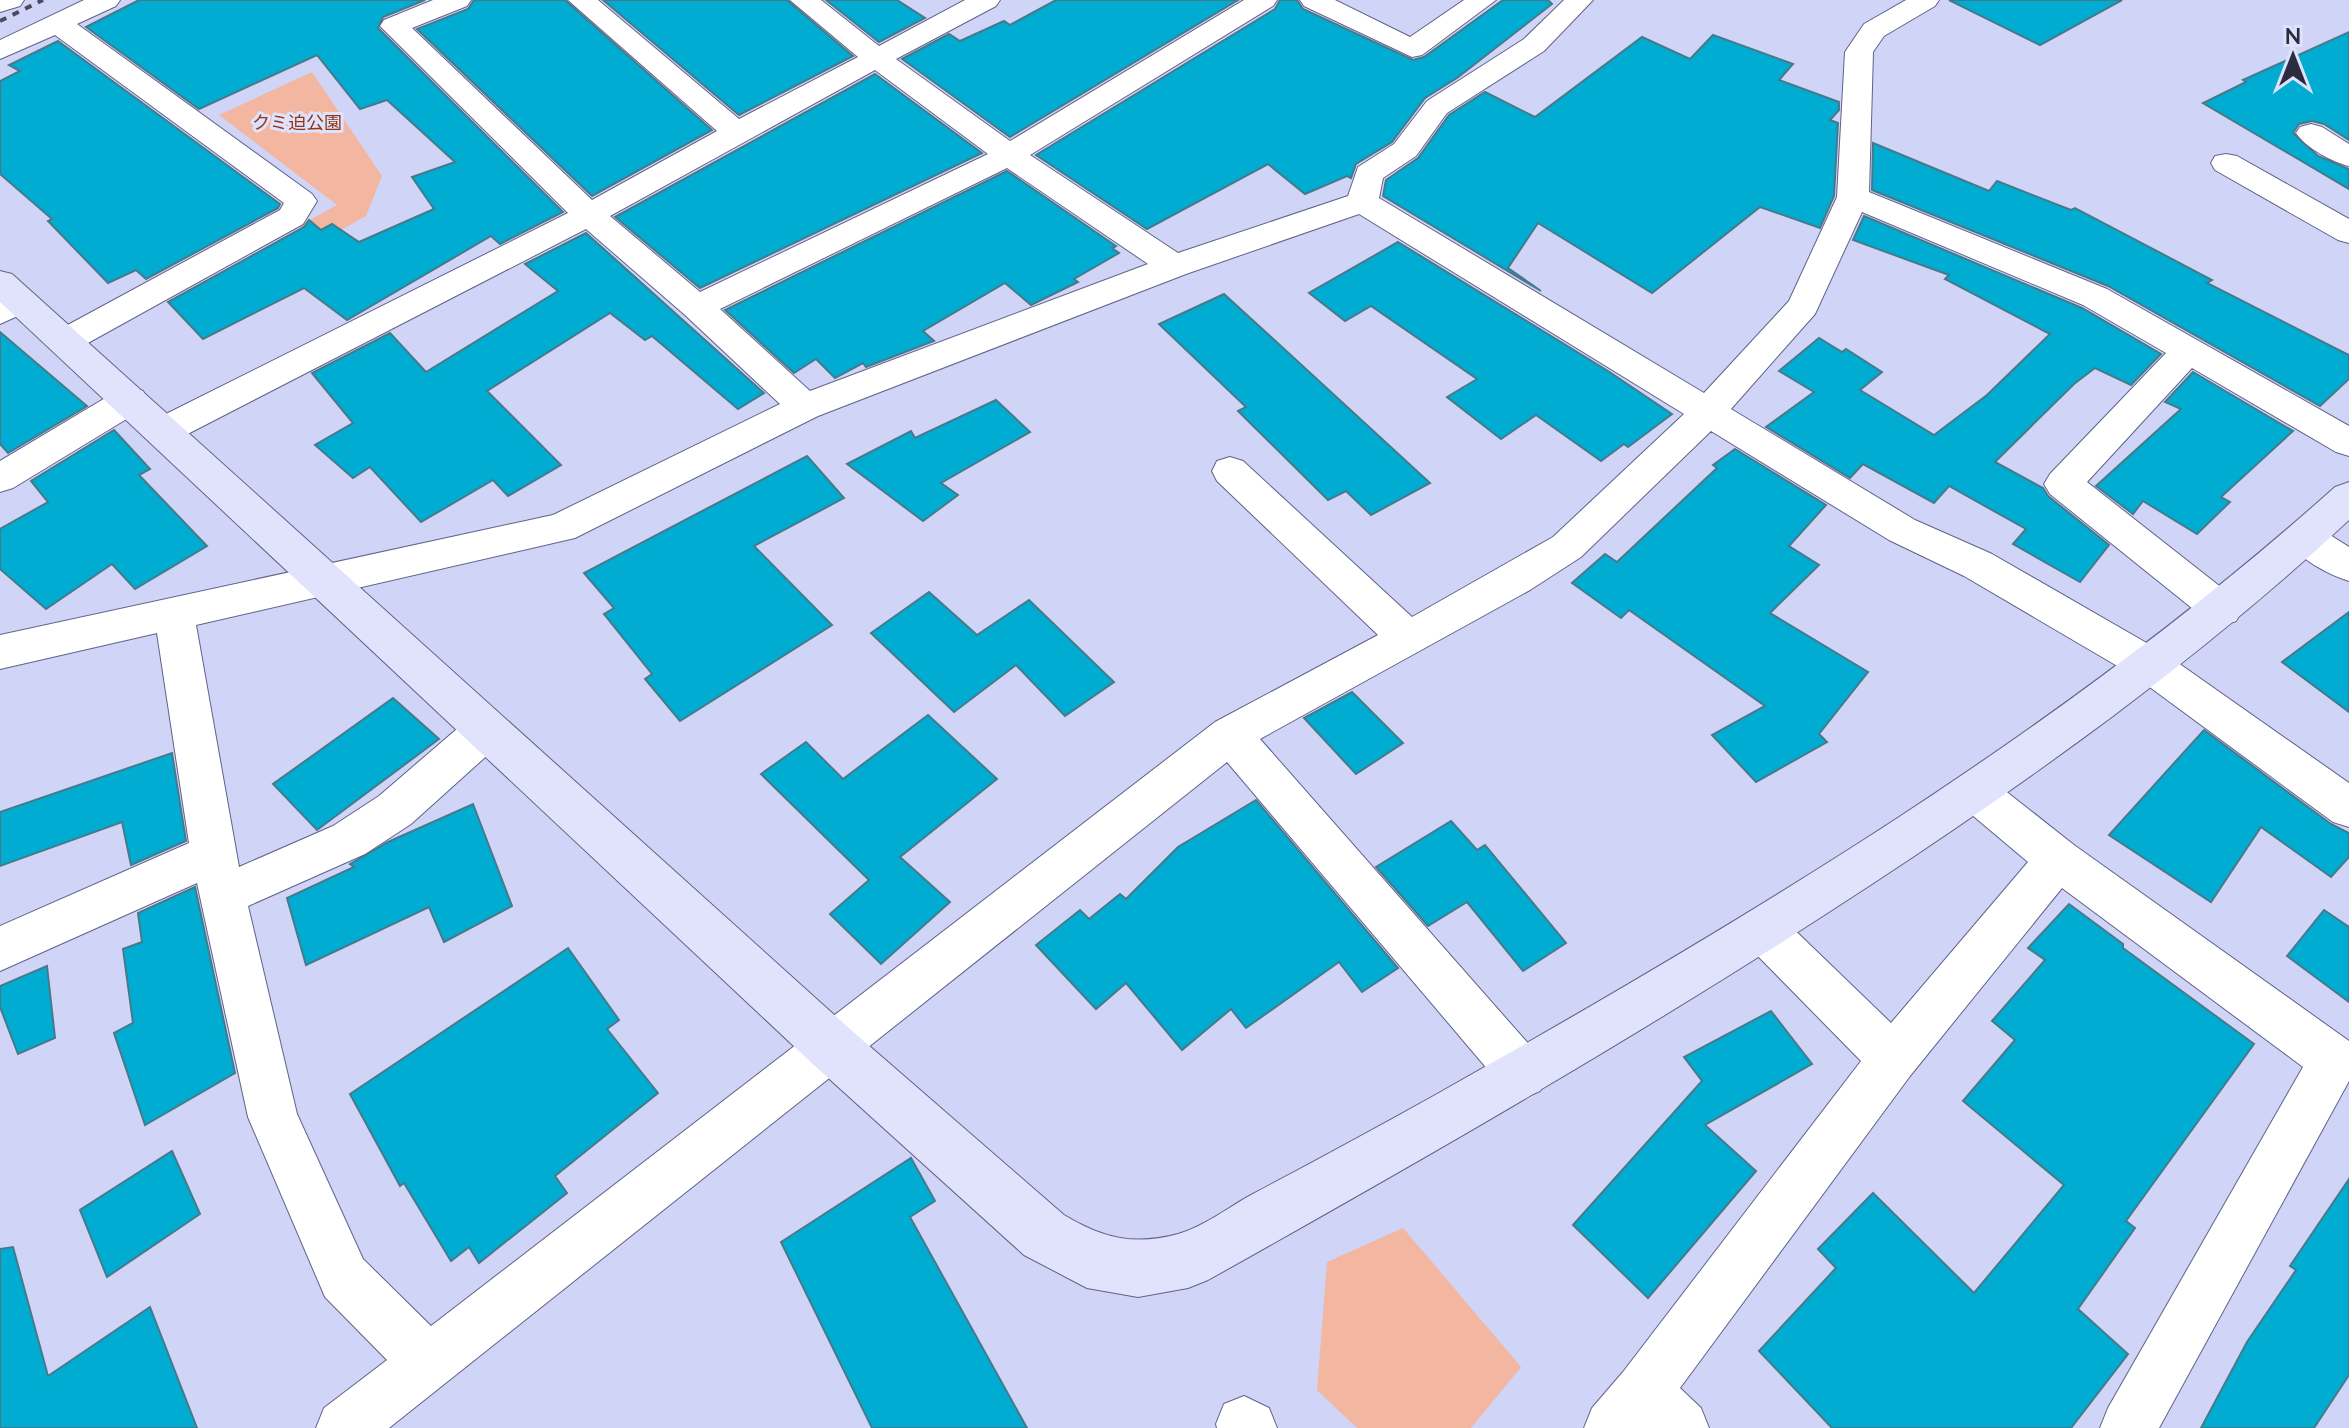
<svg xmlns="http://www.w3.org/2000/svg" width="2349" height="1428" viewBox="0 0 2349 1428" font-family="'Nunito Sans','Noto Sans JP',sans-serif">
  <rect width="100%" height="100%" fill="#d0d4f7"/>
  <g fill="#f3b6a0">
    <path d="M312 72 382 176 366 216 321 241 299 226 337 205 219 115Z"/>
    <path d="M1403 1228 1521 1367 1471 1428H1357L1317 1390 1327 1262Z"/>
  </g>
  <g fill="#00acd2" stroke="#467a8a" stroke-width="2">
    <path d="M139 0H425L383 17 378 28 563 212 500 244 491 236 347 320 304 288 203 339 168 302 304 227 309 220 321 230 332 224 359 242 434 209 412 177 455 162 387 100 360 109 317 55 199 109 86 27Z"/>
    <path d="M474 0H565L712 130 592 196 417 29 468 9Z"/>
    <path d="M603 0H787L853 56 739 115Z"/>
    <path d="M826 0H897L925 18 879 42Z"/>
    <path d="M1056 0H1238L1010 137 902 59 949 34 960 41 1004 21 1010 25Z"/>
    <path d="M1280 0H1297L1303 9 1413 60 1424 57 1503 0H1548L1552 4 1457 78 1425 98 1392 142 1356 164 1351 178 1347 176 1305 194 1268 164 1147 229 1036 155 1275 9Z"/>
    <path d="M1949 0H2122L2040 45Z"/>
    <path d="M2349 32V140L2324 124 2312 121 2299 124 2293 133 2318 156 2349 169V189L2203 103 2246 82 2243 80Z"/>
    <path d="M1713 35 1793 64 1779 80 1839 102V110L1830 120 1838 123 1834 196 1820 228 1760 207 1652 293 1538 223 1508 268 1541 291 1383 196 1386 180 1418 158 1449 115 1485 92 1535 117 1642 37 1690 59Z"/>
    <path d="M58 41 280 204 278 208 146 279 136 270 108 283 48 221 52 219 0 174V81L20 71 9 65Z"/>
    <path d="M875 74 982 153 700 288 615 217Z"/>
    <path d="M1873 143 1989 191 1997 181 2071 210 2075 208 2212 280 2207 283 2349 355V379L2320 406 2108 286 1872 190Z"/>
    <path d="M1007 171 1116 246 1112 248 1119 253 1074 279 1078 282 1031 305 1005 283 923 331 934 341 866 367 863 363 835 378 816 359 794 373 725 310Z"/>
    <path d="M1864 216 2082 308 2161 354 2131 385 2095 368 2074 384 1995 462 2043 488 2048 496 2109 545 2080 582 2013 544 2026 529 1949 486 1934 503 1863 464 1850 478 1766 427 1814 392 1779 371 1819 338 1842 352 1846 349 1882 372 1860 390 1934 435 1987 395 2050 334 1945 279 1949 275 1853 240Z"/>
    <path d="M586 233 764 393 738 409 652 336 645 340 610 313 487 391 561 465 508 496 493 480 421 522 370 467 353 478 315 445 353 423 312 373 390 333 426 372 558 291 525 264Z"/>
    <path d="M1398 242 1608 371 1672 414 1628 447 1624 444 1601 461 1536 415 1501 439 1447 397 1477 379 1371 306 1345 321 1309 293Z"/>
    <path d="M1224 294 1270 336 1430 483 1371 515 1346 491 1328 500 1238 411 1246 407 1159 324Z"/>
    <path d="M0 332 87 406 8 453 0 444Z"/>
    <path d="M2193 372 2293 431 2221 497 2230 502 2197 534 2143 501 2133 514 2096 486 2181 409 2165 402Z"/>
    <path d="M996 400 1030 432 941 483 958 495 923 521 847 464 911 431 915 438Z"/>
    <path d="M114 430 150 469 139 475 207 546 135 589 112 564 46 609 0 569V529L48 502 31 481Z"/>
    <path d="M1735 449 1826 505 1789 546 1819 565 1770 613 1868 672 1819 734 1827 742 1756 782 1712 735 1765 706 1629 610 1621 618 1572 583 1605 554 1617 562 1717 468 1713 465Z"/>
    <path d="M807 456 844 498 754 546 832 625 680 721 645 679 652 674 604 614 614 608 584 573Z"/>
    <path d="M929 592 977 635 1029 600 1114 682 1065 716 1016 665 954 712 871 633Z"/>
    <path d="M2349 612V712L2282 662Z"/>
    <path d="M1352 692 1403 743 1356 774 1304 718Z"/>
    <path d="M393 698 439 739 317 830 273 784Z"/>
    <path d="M928 715 997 779 900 857 950 902 881 964 830 914 869 880 761 774 806 742 843 779Z"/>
    <path d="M2204 730 2331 824 2349 833V857L2331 877 2261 827 2211 902 2109 835Z"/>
    <path d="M172 753 186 841 131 865 122 822 0 866V812Z"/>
    <path d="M1256 800 1398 968 1362 992 1339 962 1246 1028 1231 1009 1182 1050 1126 983 1096 1009 1036 945 1080 910 1089 919 1120 894 1126 899 1178 847Z"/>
    <path d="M473 804 512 906 444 942 429 907 306 965 287 898 354 867 350 864 388 842Z"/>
    <path d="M1451 821 1477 850 1485 845 1566 943 1523 971 1467 902 1428 926 1376 867Z"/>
    <path d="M195 887 235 1073 145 1125 114 1033 133 1023 123 949 142 942 138 913Z"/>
    <path d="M2069 904 2123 944V948L2254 1044 2126 1221 2135 1228 2078 1309 2128 1354 2071 1428H1832L1759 1351 1836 1268 1818 1249 1873 1193 1974 1293 2064 1185 1963 1101 2015 1040 1992 1021 2045 960 2028 948Z"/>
    <path d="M2324 910 2349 927V1002L2287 956Z"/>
    <path d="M568 948 619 1020 607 1029 658 1093 555 1176 567 1193 479 1263 469 1247 451 1261 404 1183 400 1186 350 1094Z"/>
    <path d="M47 966 55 1038 18 1054 0 1007V986Z"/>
    <path d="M1771 1011 1812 1064 1705 1125 1756 1171 1648 1298 1573 1225 1702 1081 1684 1057Z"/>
    <path d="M172 1151 200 1214 107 1277 80 1210Z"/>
    <path d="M911 1158 935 1201 910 1217 1027 1428H872L781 1242Z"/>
    <path d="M2349 1179V1375L2314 1428H2201L2247 1342 2296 1270 2290 1266Z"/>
    <path d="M13 1247 48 1376 150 1307 197 1428H0V1249Z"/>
  </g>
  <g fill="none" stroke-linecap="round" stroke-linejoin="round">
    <g stroke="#606289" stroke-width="2">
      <g id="street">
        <path d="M0 0H24L20 6 0 12Z"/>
        <path d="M84 0H120L116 6 77 24 312 194 317 201 303 224 77 349 65 353 53 349 48 341 53 333 280 210 284 203 55 35 0 59V40Z"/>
        <path d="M433 0H471L467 6 412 28 592 200 717 131 568 0H598L739 119 858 57 790 0H821L879 46 965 0H1000L996 6 896 59 1010 141 1244 0H1277L1273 6 1030 155 1178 253 1348 196 1358 167 1394 144 1427 101 1524 39 1564 0H1593L1544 51 1447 113 1416 156 1383 178 1379 198 1704 393 1789 301 1837 197 1845 52 1864 24 1906 0H1939L1935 6 1884 36 1873 52 1869 192 2107 289 2349 426V456L2336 452 2192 368 2087 482 2236 599 2242 610 2236 621 2222 626 2208 621 2050 494 2044 484 2050 474 2166 353 2083 305 1862 212 1815 314 1731 409 1915 520 1992 554 2164 653 2349 783V827L2333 822 2136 677 1964 576 1889 540 1711 431 1581 557 1530 590 1260 739 1540 1057 1548 1074 1540 1091 1523 1098 1506 1091 1227 762 389 1428H316L324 1408 387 1360 325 1297 248 1117 197 883 0 971V926L189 843 157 633 0 669V635L553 515 780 404 685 315 586 229 176 440 163 444 150 440 145 431 150 422 568 213 380 26 384 20ZM875 70 988 154 700 292 610 216ZM1007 168 1148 264 810 391 720 309ZM1359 214 1684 414 1553 537 1412 617 1243 461 1230 457 1217 461 1212 471 1217 481 1378 635 1215 722 431 1326 363 1259 297 1114 248 906 365 854 411 824 502 742 508 729 502 716 487 711 472 716 379 796 333 826 239 867 196 625 575 538 818 416 1186 274Z"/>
        <path d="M1300 0H1335L1410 37 1464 0H1496L1422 55 1412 57 1304 6Z"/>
        <path d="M2311 124 2322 127 2349 144V166C2332 162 2306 148 2296 133L2300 127Z"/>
        <path d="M2226 154 2237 156 2349 219V243L2338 240 2215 170 2211 163 2215 156Z"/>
        <path d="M21 290 33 293 38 301 33 309 0 324V298Z"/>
        <path d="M130 387 143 391 148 400 143 409 13 488 0 492V461L117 391Z"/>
        <path d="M2305 523 2319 528 2349 547V581C2327 574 2297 558 2286 538L2291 528Z"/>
        <path d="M1974 772 1989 778 2074 845 2349 1041V1081L2159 1428H2100L2108 1408 2303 1067 2062 888 1910 1076 1680 1388 1701 1408 1709 1428H1584L1592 1408 1623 1372 1861 1061 1746 944 1739 929 1746 914 1762 907 1778 914 1891 1023 2028 862 1959 804 1952 791 1959 778Z"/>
        <path d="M1244 1396 1269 1408 1277 1428H1217L1216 1424 1224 1404Z"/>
      </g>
    </g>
    <g stroke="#606289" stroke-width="2">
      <path id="secondary" d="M0 271 12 274 851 1030 1064 1215C1102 1238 1134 1246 1178 1234 1203 1227 1229 1207 1251 1195 1313 1162 1376 1128 1437 1094 1751 917 2066 728 2335 487L2349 482V520C2202 657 2039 774 1872 884 1656 1026 1433 1154 1208 1280L1188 1288 1138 1297 1087 1288 1024 1255 815 1066 0 302Z"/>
    </g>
    <use href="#street" fill="#fff" fill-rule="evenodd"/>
    <use href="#secondary" fill="#e1e2fb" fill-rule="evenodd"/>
    <path stroke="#4a4b5f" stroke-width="4" stroke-dasharray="7 7" stroke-linecap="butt" d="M0 21 43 0"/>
  </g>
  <g text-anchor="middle" stroke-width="6" stroke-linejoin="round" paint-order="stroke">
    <g font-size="18" fill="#8e3815" stroke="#dfe2fd">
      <text x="297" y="129">クミ迫公園</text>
    </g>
  </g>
  <g transform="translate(2293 56)" stroke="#dfe2fd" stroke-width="6" paint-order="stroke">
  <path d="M0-6L14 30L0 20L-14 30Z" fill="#2b2c3d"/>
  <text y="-12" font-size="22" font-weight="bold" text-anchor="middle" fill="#2b2c3d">N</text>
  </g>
</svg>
